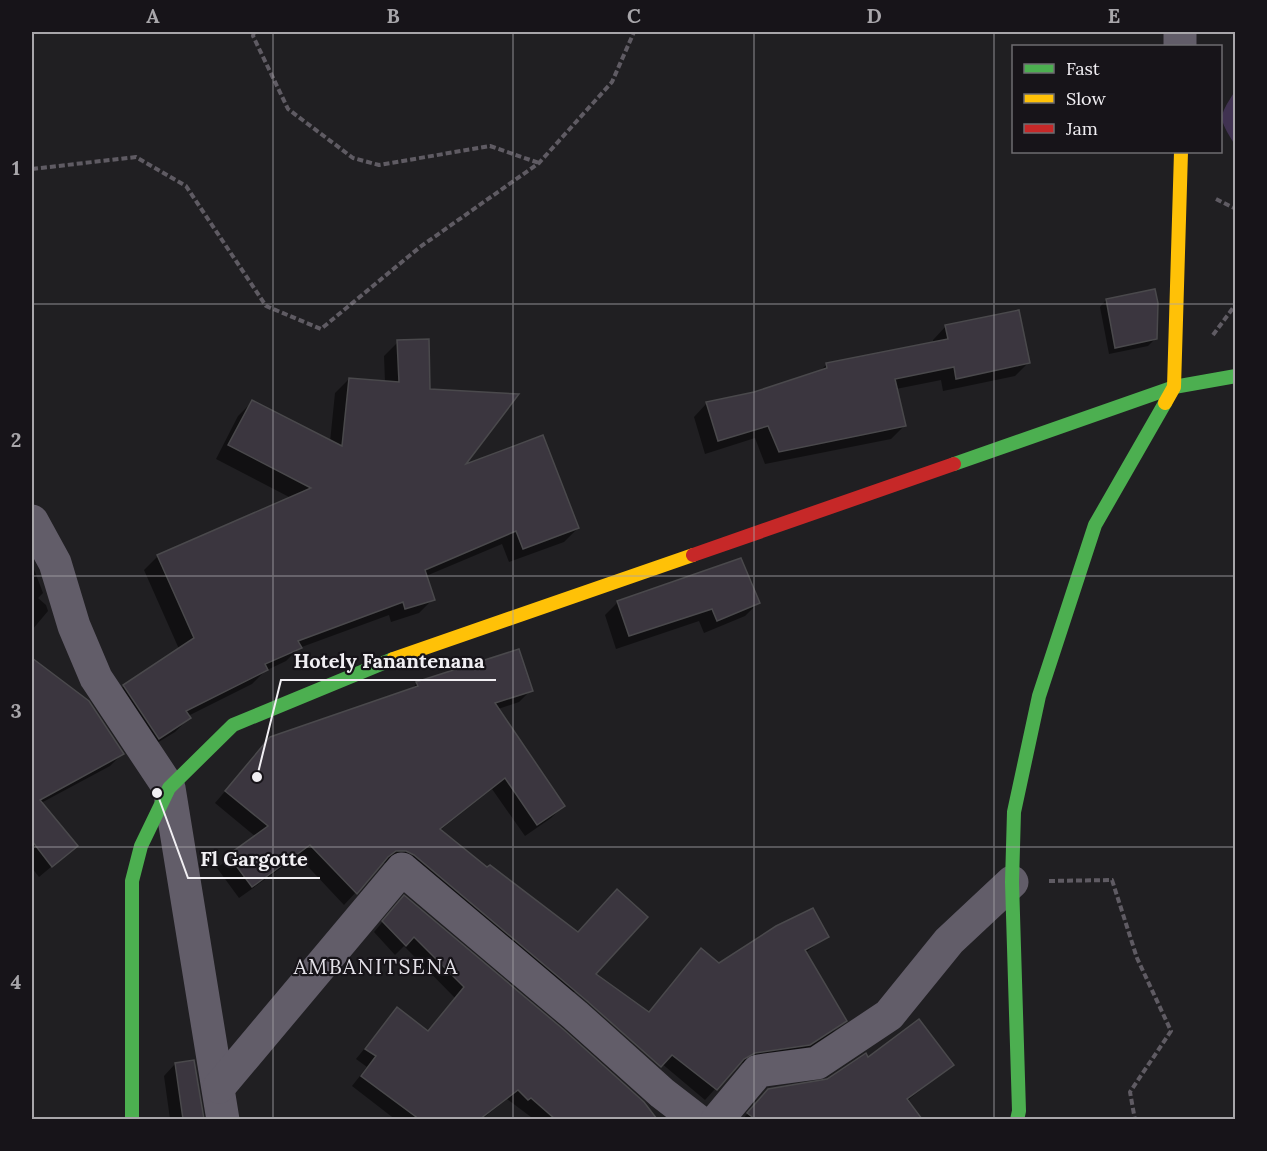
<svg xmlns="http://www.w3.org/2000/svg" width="1267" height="1151" viewBox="0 0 1267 1151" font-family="Lora,serif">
  <rect width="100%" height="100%" fill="#201f22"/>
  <path fill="#403251" d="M1235 91V145C1218 117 1218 118 1235 91Z"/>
  <g fill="#0007">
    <path d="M1106 300 1155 339 1148 346 1109 354 1100 307Z"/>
    <path d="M946 326 1028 363 1015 376 943 391 941 380 896 389 904 426 891 439 765 464 755 438 705 454 694 417 707 403 754 393 819 372 826 365 933 343V340Z"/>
    <path d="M398 342 429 390 462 467 578 528 564 542 509 562 502 544 426 576 433 599 419 613 391 622 389 615 299 648 286 661 265 671 252 684 188 716 189 718 175 732 144 751 110 700 124 686 179 649 144 570 158 556 291 498 216 459 238 416 252 402 330 442 335 393 349 379 385 382 384 356Z"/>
    <path d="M32 564 43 593 38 598 46 605 48 611 32 630Z"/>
    <path d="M618 602 758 603 745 616 704 633 699 621 616 649 605 615Z"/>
    <path d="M32 660 88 702 122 754 110 766 41 803 76 846 39 877 32 868V744L44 732 32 723Z"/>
    <path d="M417 683 531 690 519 702 498 709 563 806 551 818 525 836 492 789 439 831 582 984 570 996 392 862 383 863 344 905 298 856 239 898 217 868 256 837 215 803 270 739 410 691Z"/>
    <path d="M395 907 642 1103 658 1120H535L507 1099 481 1120H396L352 1086 367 1067 356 1059 397 1009 427 1032 455 998 404 946 395 955 374 932Z"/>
    <path d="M827 936 805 953 845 1020 833 1032 797 1056 742 1063 734 1068 705 1100 629 1036 701 950 719 965Z"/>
    <path d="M867 1059 952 1065 907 1101 921 1120H742L768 1090 828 1080Z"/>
    <path d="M193 1062 202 1120H168L170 1119 164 1076 175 1064Z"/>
  </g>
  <g fill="#3b363f" stroke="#4a494c" stroke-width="1.5">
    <path d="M1155 289 1158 303 1157 339 1115 348 1106 299Z"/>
    <path d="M1019 310 1030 363 956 379 954 367 895 379 906 426 779 452 768 426 718 441 706 402 754 392 827 368 826 363 948 339 945 325Z"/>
    <path d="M429 339 430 389 519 394 466 464 543 435 579 528 523 549 516 531 425 570 435 600 405 609 403 602 298 641 302 648 265 664 268 670 186 711 191 718 159 739 123 685 194 638 157 555 311 488 228 445 252 400 342 446 349 378 399 382 397 340Z"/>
    <path d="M741 558 760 603 717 621 712 609 629 636 617 601Z"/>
    <path d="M519 649 533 691 495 703 565 806 537 825 505 778 440 829 487 867 490 865 578 932 617 889 648 917 596 974 649 1012 701 948 719 963 776 926 813 908 829 937 805 950 847 1021 810 1045 755 1053 744 1059 717 1090 672 1055 661 1067 587 1001 414 855 406 851H396L388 857 357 894 310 845 252 887 228 855 268 826 225 791 270 737 418 686 416 682Z"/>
    <path d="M32 658 89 701 124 754 40 800 78 846 52 867 32 841Z"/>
    <path d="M404 895 563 1029 644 1102 657 1119H555L531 1098 528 1100 518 1090 480 1119H419L361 1076 376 1056 365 1049 397 1007 428 1031 464 987 414 937 406 946 382 921Z"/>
    <path d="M919 1019 954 1065 907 1099 922 1119H755L747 1113 768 1089 827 1079 866 1053 868 1057Z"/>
    <path d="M194 1060 204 1119H183L175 1063Z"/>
  </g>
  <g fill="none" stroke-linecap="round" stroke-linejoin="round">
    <g stroke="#5f5b63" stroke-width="4" stroke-dasharray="6 3" stroke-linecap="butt">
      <path d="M254 32 253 36 288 109 353 158 379 165 490 146 539 163"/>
      <path d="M32 169 136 157 186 186 266 306 321 329 420 247 539 163 612 82 634 32"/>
      <path d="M1216 199 1236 209"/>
      <path d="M1213 335 1236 304"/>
      <path d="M1049 881 1112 880 1137 958 1171 1031 1130 1092 1135 1120"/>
    </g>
    <g stroke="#625d69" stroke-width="33">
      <path d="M1180 32V46"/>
      <path d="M32 521 55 563 74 626 96 678 169 788 223 1120"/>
      <path d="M219 1087 402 869 575 1015 662 1093 697 1120"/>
      <path d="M717 1120 758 1071 817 1063 889 1015 949 941 1012 882"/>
    </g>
    <g stroke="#4caf50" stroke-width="14">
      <path d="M954 464 1174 387 1236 376"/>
      <path d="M132 1120V881L141 846 169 788 233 725 393 659"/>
      <path d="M1017 1120 1019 1111 1012 882 1014 812 1039 696 1095 525 1165 403"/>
    </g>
    <g stroke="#ffc107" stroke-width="14">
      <path d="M1165 403 1174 387 1181 152"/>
      <path d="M393 659 693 555"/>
    </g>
    <path stroke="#c62828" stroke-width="14" d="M693 555 954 464"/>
  </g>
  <path fill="none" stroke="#a8a6aa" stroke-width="1.5" stroke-opacity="0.55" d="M273 32V1120M513 32V1120M754 32V1120M994 32V1120M32 304H1236M32 576H1236M32 847H1236"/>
  <g text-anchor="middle" stroke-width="4.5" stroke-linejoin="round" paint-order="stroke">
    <g font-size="21" letter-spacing="1.5" fill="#e4e1e8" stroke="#171419">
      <text x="376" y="974">AMBANITSENA</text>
    </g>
  </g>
  <path fill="none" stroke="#f1eff3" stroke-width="2" d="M257 777L281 680H496M157 793L188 878H320"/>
  <g fill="#f1eff3" stroke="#171419" stroke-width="2">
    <circle cx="257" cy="777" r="6"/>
    <circle cx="157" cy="793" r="6"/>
  </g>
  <g font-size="20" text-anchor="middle" font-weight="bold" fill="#f1eff3" stroke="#171419" stroke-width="4.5" stroke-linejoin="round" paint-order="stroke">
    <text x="389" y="668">Hotely Fanantenana</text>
    <text x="254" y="866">Fl Gargotte</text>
  </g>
  <rect width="1267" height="1151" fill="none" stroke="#171419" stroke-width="66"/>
  <rect x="1012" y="45" width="210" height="108" fill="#171419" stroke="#6e6c70" stroke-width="1.5"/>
  <rect x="1024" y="64" width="30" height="9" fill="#4caf50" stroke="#6e6c70" stroke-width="1.5"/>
  <text x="1066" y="75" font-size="18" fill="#f1eff3">Fast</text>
  <rect x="1024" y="94" width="30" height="9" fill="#ffc107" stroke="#6e6c70" stroke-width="1.5"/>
  <text x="1066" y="105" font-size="18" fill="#f1eff3">Slow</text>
  <rect x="1024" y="124" width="30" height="9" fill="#c62828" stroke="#6e6c70" stroke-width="1.5"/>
  <text x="1066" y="135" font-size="18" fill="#f1eff3">Jam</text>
  <rect x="33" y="33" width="1201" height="1085" fill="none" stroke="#a8a6aa" stroke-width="2"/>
  <g font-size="20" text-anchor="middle" font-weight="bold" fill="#a8a6aa">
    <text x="153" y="23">A</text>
    <text x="393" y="23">B</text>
    <text x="634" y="23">C</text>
    <text x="874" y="23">D</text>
    <text x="1114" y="23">E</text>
    <text x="16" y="175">1</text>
    <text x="16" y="447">2</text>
    <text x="16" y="718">3</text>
    <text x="16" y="989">4</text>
  </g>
</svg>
